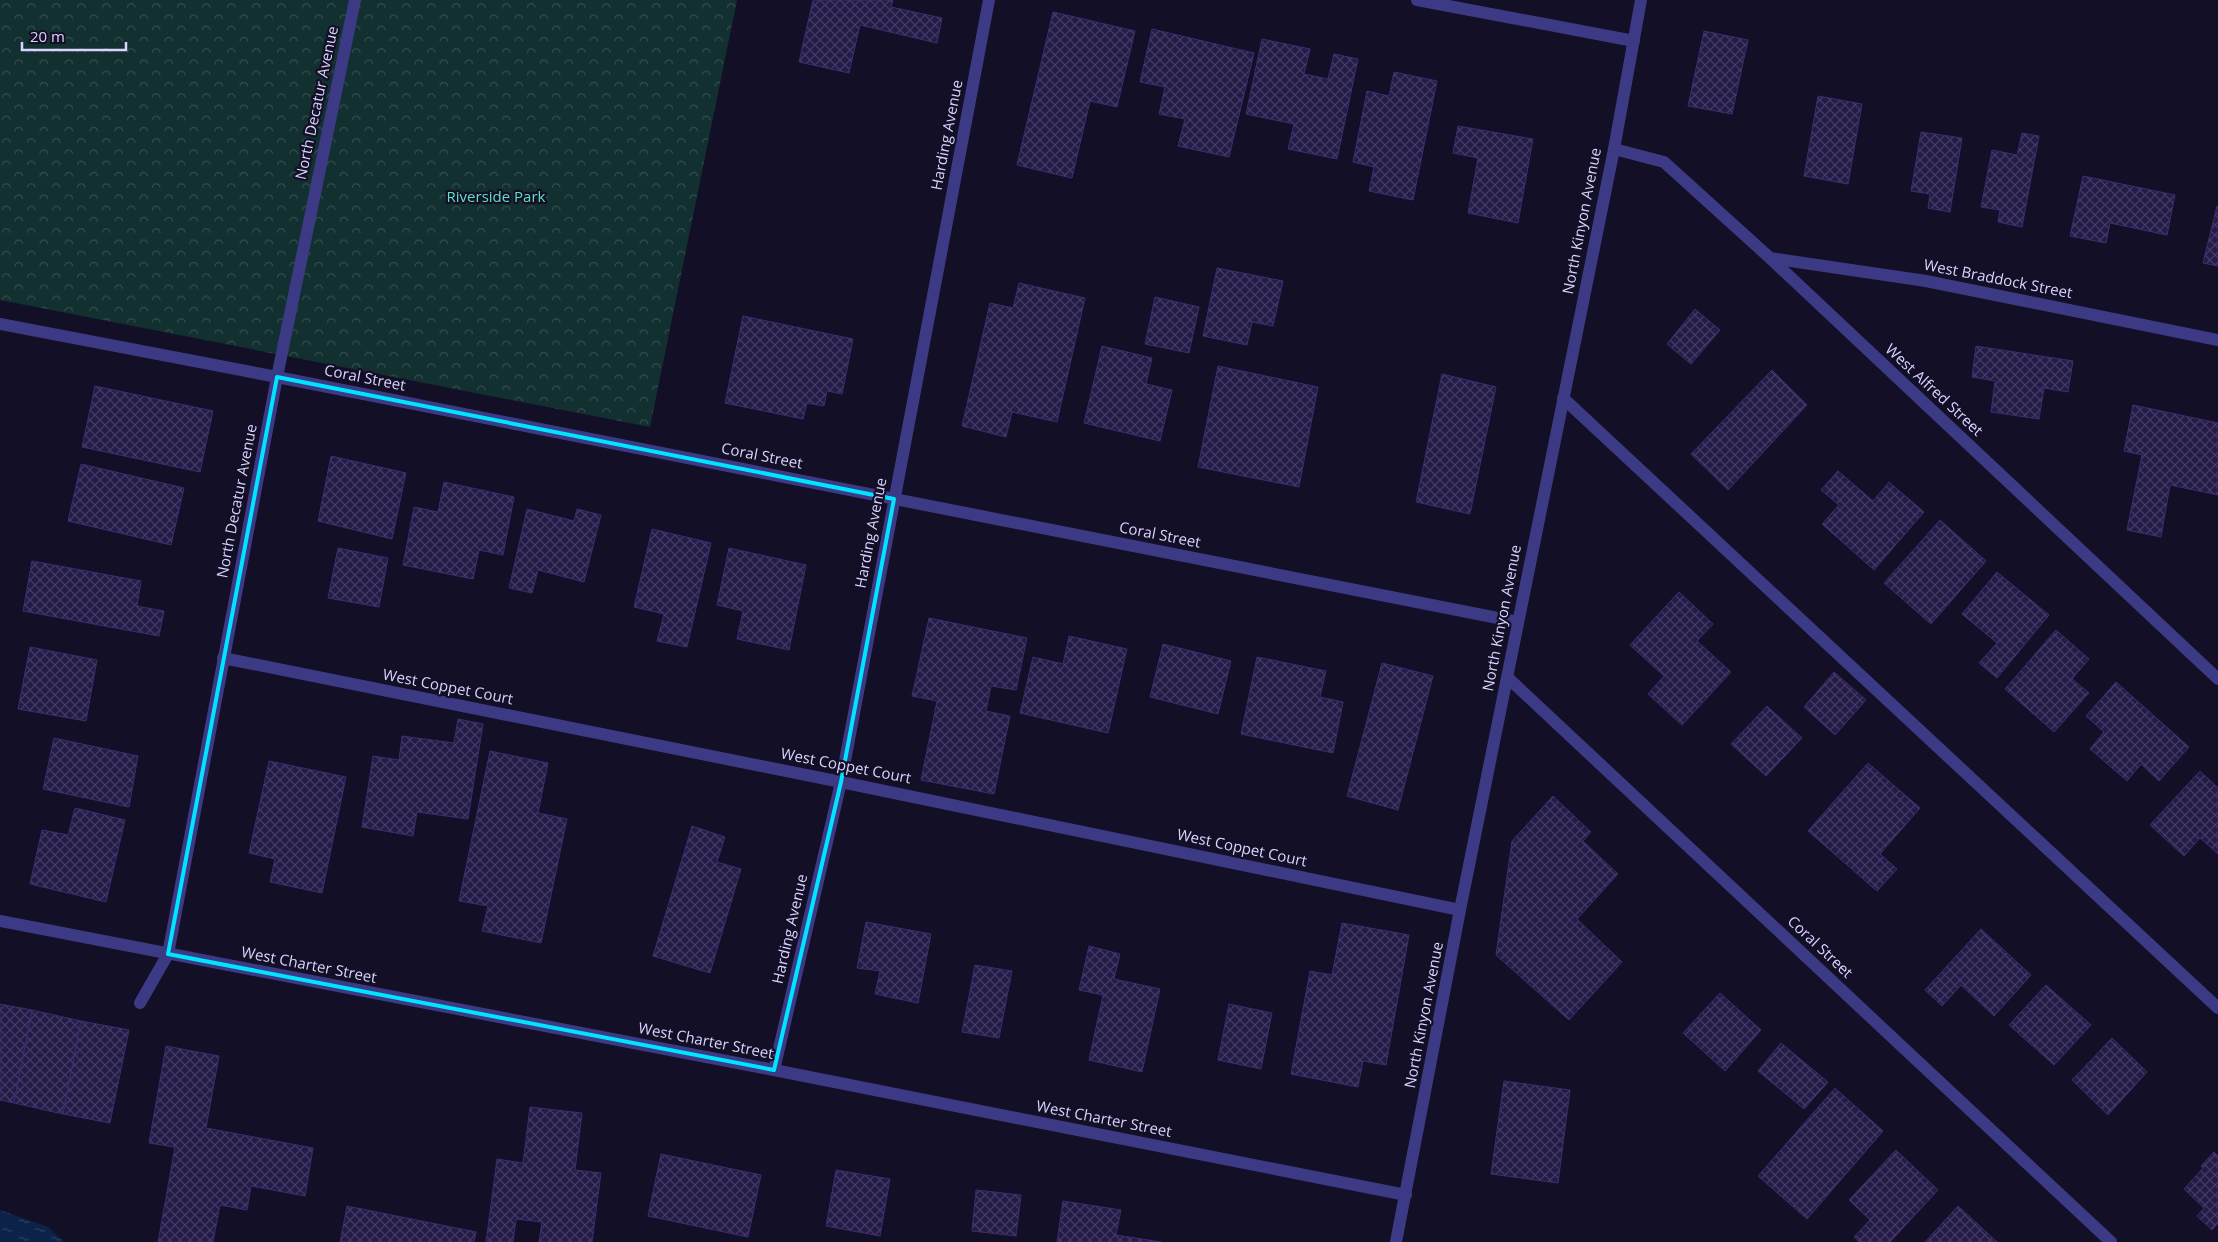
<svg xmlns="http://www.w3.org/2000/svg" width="2218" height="1242" viewBox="0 0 2218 1242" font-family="'Open Sans',sans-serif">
  <defs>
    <pattern id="park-crowns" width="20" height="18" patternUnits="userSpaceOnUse" patternTransform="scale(1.25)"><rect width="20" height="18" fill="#12302f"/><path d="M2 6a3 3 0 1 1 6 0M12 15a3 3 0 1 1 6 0" fill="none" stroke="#344d4e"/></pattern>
    <pattern id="water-ripples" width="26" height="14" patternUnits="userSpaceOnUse" patternTransform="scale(1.25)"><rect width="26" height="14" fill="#0c2248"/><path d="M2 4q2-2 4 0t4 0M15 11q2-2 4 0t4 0" fill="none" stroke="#2f4163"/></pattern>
    <pattern id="building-cross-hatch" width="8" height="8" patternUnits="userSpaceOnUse" patternTransform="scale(1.25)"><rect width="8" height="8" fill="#241b47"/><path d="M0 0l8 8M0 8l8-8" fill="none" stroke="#433b63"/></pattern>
  </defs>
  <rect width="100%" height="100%" fill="#130f26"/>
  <path fill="url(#park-crowns)" d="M0 0H737L650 427 0 300Z"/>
  <path fill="url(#water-ripples)" d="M0 1210 48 1227 64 1242H0Z"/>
  <g fill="url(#building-cross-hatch)" stroke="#3b2d73">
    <path d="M813 0H893L891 7 942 18 937 43 860 25 849 73 799 62Z"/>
    <path d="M1053 12 1135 31 1117 107 1090 101 1072 178 1017 165Z"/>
    <path d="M1152 29 1254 53 1229 157 1178 146 1185 119 1159 114 1165 87 1140 82Z"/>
    <path d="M1704 31 1748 40 1732 114 1688 106Z"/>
    <path d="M1262 39 1310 49 1304 74 1328 79 1334 54 1358 59 1337 159 1288 149 1294 124 1246 114Z"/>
    <path d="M1394 72 1437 81 1413 200 1369 191 1374 167 1353 162 1367 91 1389 96Z"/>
    <path d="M1818 96 1862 104 1848 184 1804 176Z"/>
    <path d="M1458 126 1533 139 1518 223 1468 213 1478 158 1453 153Z"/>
    <path d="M1921 132 1962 138 1950 212 1928 208 1930 194 1911 191Z"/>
    <path d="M2022 133 2039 136 2022 227 1998 222 2000 210 1981 207 1992 150 2017 155Z"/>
    <path d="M2083 176 2175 195 2167 235 2110 223 2106 243 2070 236Z"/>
    <path d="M2217 206 2218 207V266L2203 263Z"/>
    <path d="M1217 268 1283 281 1273 326 1252 322 1247 345 1203 336Z"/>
    <path d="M1019 283 1085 298 1057 422 1012 412 1006 437 962 426 990 303 1013 308Z"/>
    <path d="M1155 297 1199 307 1189 353 1145 344Z"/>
    <path d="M1695 309 1720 330 1691 364 1667 344Z"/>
    <path d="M743 316 853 339 842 394 827 391 824 406 807 403 803 419 725 403Z"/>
    <path d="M1102 346 1152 358 1146 384 1172 390 1160 441 1084 423Z"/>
    <path d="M1976 346 2073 361 2068 392 2044 388 2039 419 1991 412 1995 381 1972 377Z"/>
    <path d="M1218 366 1318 387 1299 487 1198 467Z"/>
    <path d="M1772 370 1807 405 1728 490 1691 454Z"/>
    <path d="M1442 374 1496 387 1470 514 1416 502Z"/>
    <path d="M95 386 213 411 200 472 82 447Z"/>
    <path d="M2133 405 2218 423V495L2170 485 2161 537 2127 530 2142 455 2124 451Z"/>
    <path d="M331 456 406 473 392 539 318 521Z"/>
    <path d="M81 464 184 488 171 545 68 521Z"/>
    <path d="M1838 471 1873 501 1889 482 1924 512 1874 570 1822 524 1839 505 1821 490Z"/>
    <path d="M444 482 514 497 503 555 479 550 473 579 403 565 414 507 438 512Z"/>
    <path d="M527 509 574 521 577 509 601 515 584 582 538 570 532 593 509 588Z"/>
    <path d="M1940 520 1986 561 1931 624 1884 583Z"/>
    <path d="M652 529 711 543 687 647 657 641 664 614 634 607Z"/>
    <path d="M338 548 388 558 379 607 328 598Z"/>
    <path d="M729 548 806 565 789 650 737 639 743 611 717 605Z"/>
    <path d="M32 561 141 581 137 606 164 611 159 636 23 611Z"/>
    <path d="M1997 572 2049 615 1997 678 1979 663 1997 643 1962 614Z"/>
    <path d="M1679 592 1713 624 1697 641 1731 672 1682 725 1648 694 1664 676 1630 645Z"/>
    <path d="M929 618 1027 638 1016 690 991 686 986 711 1010 716 994 794 921 780 937 701 912 696Z"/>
    <path d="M2056 630 2089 659 2072 679 2089 693 2054 732 2005 689Z"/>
    <path d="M1069 636 1127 649 1108 733 1020 713 1033 657 1063 664Z"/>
    <path d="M1163 644 1231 661 1218 714 1150 697Z"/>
    <path d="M30 647 97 660 86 721 18 709Z"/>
    <path d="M1257 657 1326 671 1320 697 1343 702 1333 753 1241 734Z"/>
    <path d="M1382 663 1433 676 1398 810 1347 796Z"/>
    <path d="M1834 672 1866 700 1835 735 1804 707Z"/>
    <path d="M2116 682 2189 747 2159 781 2141 764 2127 781 2090 749 2104 732 2086 716Z"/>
    <path d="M1767 706 1802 738 1766 776 1731 744Z"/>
    <path d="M458 719 483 724 468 819 417 812 413 836 362 827 373 756 399 760 402 736 454 743Z"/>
    <path d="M54 738 138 756 129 807 43 789Z"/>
    <path d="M490 751 548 763 538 813 567 819 541 943 482 931 488 906 459 901Z"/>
    <path d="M269 761 346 777 322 893 270 882 275 859 249 853Z"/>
    <path d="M1868 763 1920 808 1880 854 1897 869 1877 891 1808 831Z"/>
    <path d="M2200 771 2218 788V854L2200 838 2184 856 2150 825Z"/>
    <path d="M1553 796 1591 832 1583 841 1618 874 1577 919 1622 962 1569 1020 1496 955 1512 841Z"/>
    <path d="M75 808 125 820 106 902 30 884 42 830 68 835Z"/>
    <path d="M692 826 725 837 717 862 741 869 710 973 653 956Z"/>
    <path d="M866 922 931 934 918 1003 875 994 880 971 857 968Z"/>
    <path d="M1342 923 1409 935 1386 1065 1363 1061 1358 1087 1291 1074 1310 971 1332 975Z"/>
    <path d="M1981 929 2031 975 1994 1016 1961 985 1942 1006 1925 990Z"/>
    <path d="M1089 946 1120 954 1114 979 1160 989 1142 1072 1089 1060 1103 995 1079 990Z"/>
    <path d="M975 965 1012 971 999 1038 962 1032Z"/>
    <path d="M2046 985 2091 1025 2054 1065 2009 1025Z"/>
    <path d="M1720 993 1761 1030 1725 1071 1683 1033Z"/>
    <path d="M0 1004 32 1010 14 1103 0 1100Z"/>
    <path d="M1229 1004 1272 1013 1261 1069 1218 1060Z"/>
    <path d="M32 1010 81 1021 63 1114 14 1103Z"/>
    <path d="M81 1021 129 1030 110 1123 63 1114Z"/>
    <path d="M2112 1038 2147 1072 2108 1115 2072 1080Z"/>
    <path d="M1781 1043 1828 1082 1804 1109 1758 1071Z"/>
    <path d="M166 1046 219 1056 206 1128 313 1148 305 1196 251 1186 247 1210 220 1205 213 1242H158L175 1147 149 1143Z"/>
    <path d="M1504 1081 1570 1090 1558 1183 1491 1174Z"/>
    <path d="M1835 1088 1883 1131 1807 1219 1758 1176Z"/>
    <path d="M530 1107 582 1113 575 1170 601 1173 592 1242H539L542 1222 516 1219 513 1242H486L497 1159 523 1163Z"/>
    <path d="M1896 1150 1938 1190 1890 1242H1859L1854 1237 1870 1220 1849 1200Z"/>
    <path d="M2214 1152 2218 1156V1223L2212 1230 2197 1216 2204 1208 2184 1189 2203 1168 2201 1166Z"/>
    <path d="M661 1154 761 1175 748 1237 648 1216Z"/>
    <path d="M836 1170 890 1179 880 1236 826 1226Z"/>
    <path d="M976 1190 1021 1195 1016 1236 972 1231Z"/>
    <path d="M1063 1201 1121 1210 1116 1235 1161 1242H1057Z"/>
    <path d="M347 1206 476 1232 474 1242H340Z"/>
    <path d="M1958 1206 1997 1242H1925Z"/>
  </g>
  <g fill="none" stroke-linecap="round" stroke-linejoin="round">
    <g stroke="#3d3a85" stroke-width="12">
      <path d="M1417 0 1634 41"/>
      <path d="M1614 149 1664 162 1770 258 2218 679"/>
      <path d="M1770 258 1926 281 2218 340"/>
      <path d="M0 324 277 377 1518 622"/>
      <path d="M1563 398 2218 1008"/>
      <path d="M223 658 841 782 1460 910"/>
      <path d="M1507 677 2111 1242"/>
      <path d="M0 921 774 1070 1406 1195"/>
      <path d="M140 1003 168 954 277 377 355 0"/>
      <path d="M774 1070 841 782 989 0"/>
      <path d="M1396 1242 1460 910 1614 149 1641 0"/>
    </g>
  </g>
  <path fill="none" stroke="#00e5ff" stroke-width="4" stroke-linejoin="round" d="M277 377 894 499 841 782 774 1070 168 954Z"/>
  <g text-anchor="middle" stroke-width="4.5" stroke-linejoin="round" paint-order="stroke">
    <g font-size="15" fill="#d9d4ff" stroke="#130f26">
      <text transform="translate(317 103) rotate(-78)" y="5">North Decatur Avenue</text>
      <text transform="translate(947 135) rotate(-79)" y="5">Harding Avenue</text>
      <text transform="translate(1582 221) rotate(-79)" y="5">North Kinyon Avenue</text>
      <text transform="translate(1998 279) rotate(11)" y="5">West Braddock Street</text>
      <text transform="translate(365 378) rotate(11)" y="5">Coral Street</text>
      <text transform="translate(1934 390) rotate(43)" y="5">West Alfred Street</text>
      <text transform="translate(762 456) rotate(11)" y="5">Coral Street</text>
      <text transform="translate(237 501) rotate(-79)" y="5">North Decatur Avenue</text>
      <text transform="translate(871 533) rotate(-79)" y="5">Harding Avenue</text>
      <text transform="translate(1160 535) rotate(11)" y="5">Coral Street</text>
      <text transform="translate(1502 618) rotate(-79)" y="5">North Kinyon Avenue</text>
      <text transform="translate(448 687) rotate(11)" y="5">West Coppet Court</text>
      <text transform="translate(846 766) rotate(11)" y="5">West Coppet Court</text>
      <text transform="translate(1242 848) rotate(12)" y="5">West Coppet Court</text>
      <text transform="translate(790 929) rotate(-77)" y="5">Harding Avenue</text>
      <text transform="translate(1820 947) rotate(43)" y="5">Coral Street</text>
      <text transform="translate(309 965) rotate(11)" y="5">West Charter Street</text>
      <text transform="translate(1424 1015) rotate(-79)" y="5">North Kinyon Avenue</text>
      <text transform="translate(706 1041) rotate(11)" y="5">West Charter Street</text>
      <text transform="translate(1104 1119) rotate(11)" y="5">West Charter Street</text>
    </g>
    <g font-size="15" fill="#5fe0c0" stroke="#130f26">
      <text x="496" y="202">Riverside Park</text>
    </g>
  </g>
  <path d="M22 42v8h104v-8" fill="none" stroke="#d9d4ff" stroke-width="2.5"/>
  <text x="30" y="42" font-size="15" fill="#d9d4ff" stroke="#130f26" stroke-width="4" paint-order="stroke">20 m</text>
</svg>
